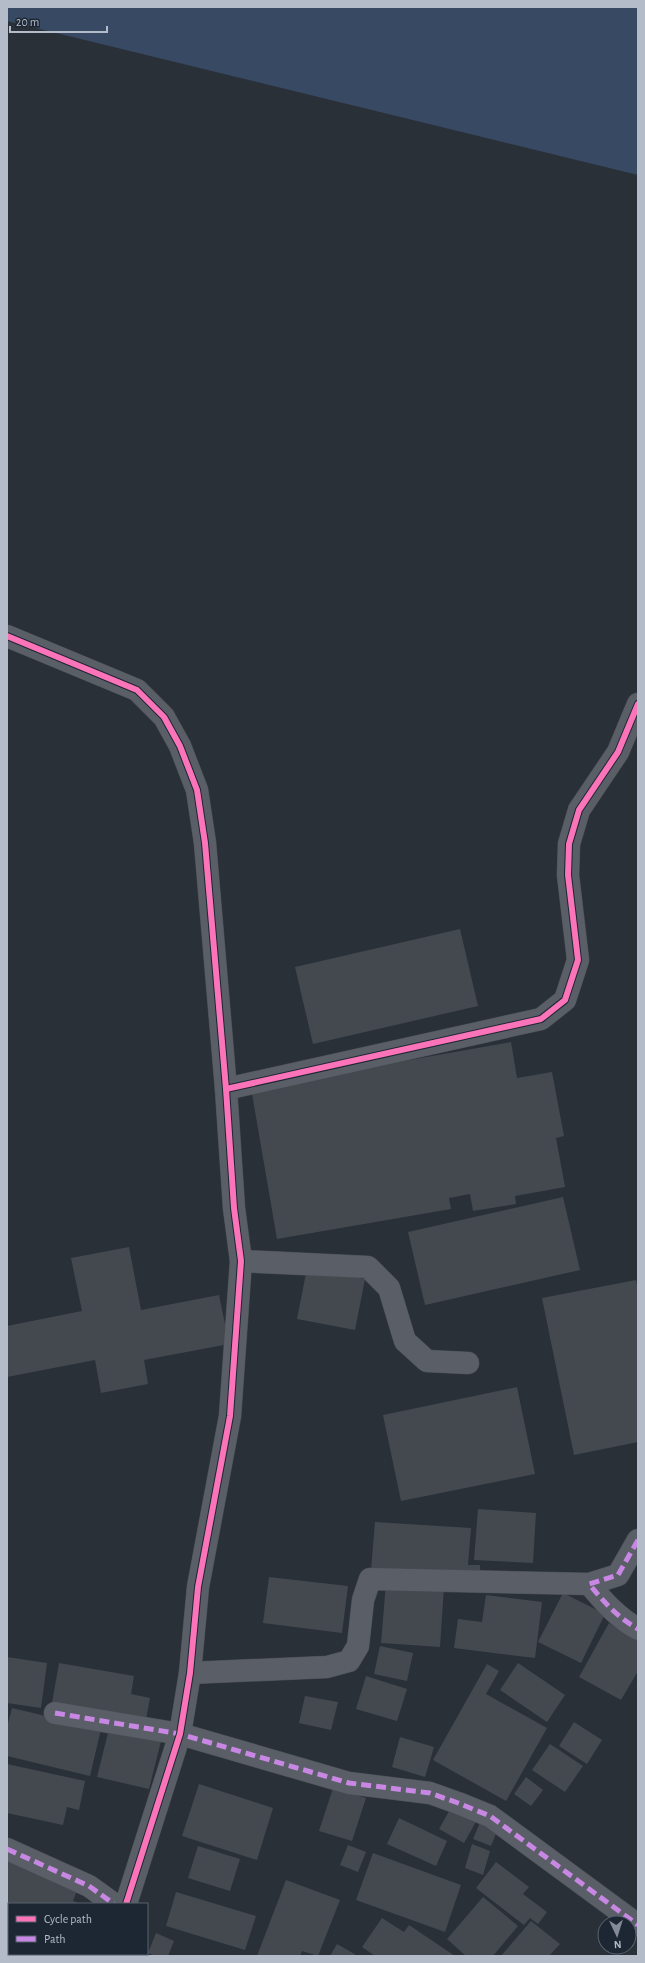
<svg xmlns="http://www.w3.org/2000/svg" width="645" height="1963" viewBox="0 0 645 1963" font-family="'Alegreya Sans',sans-serif">
  <rect width="100%" height="100%" fill="#2a3038"/>
  <path fill="#384963" d="M7 7H638V175L7 21Z"/>
  <g fill="#444950">
    <path d="M460 929 478 1006 313 1044 295 967Z"/>
    <path d="M511 1042 517 1078 552 1072 564 1136 556 1138 565 1187 515 1196 516 1204 473 1211 470 1194 449 1198 451 1209 277 1239 251 1088Z"/>
    <path d="M563 1197 580 1270 425 1305 408 1232Z"/>
    <path d="M129 1247 141 1310 219 1295 229 1344 144 1360 148 1384 101 1393 95 1360 7 1377V1326L82 1311 71 1258Z"/>
    <path d="M307 1268 365 1279 355 1330 297 1319Z"/>
    <path d="M636 1280 638 1290V1442L574 1455 542 1298Z"/>
    <path d="M517 1387 535 1474 401 1501 383 1415Z"/>
    <path d="M478 1509 536 1513 533 1563 474 1560Z"/>
    <path d="M375 1522 471 1528 468 1565H480V1577L371 1570Z"/>
    <path d="M269 1577 348 1586 342 1633 263 1623Z"/>
    <path d="M386 1583 444 1587 440 1647 381 1643Z"/>
    <path d="M563 1593 605 1614 581 1663 538 1642Z"/>
    <path d="M486 1595 542 1602 535 1658 454 1648 458 1619 482 1622Z"/>
    <path d="M609 1623 638 1640V1671L621 1700 579 1677Z"/>
    <path d="M380 1646 413 1653 407 1681 374 1674Z"/>
    <path d="M7 1657 47 1663 41 1708 7 1703Z"/>
    <path d="M59 1663 134 1676 131 1694 150 1698 146 1720 52 1703Z"/>
    <path d="M518 1663 565 1695 547 1722 500 1690Z"/>
    <path d="M487 1664 499 1671 486 1694 547 1728 506 1801 433 1760Z"/>
    <path d="M366 1676 407 1689 397 1721 356 1709Z"/>
    <path d="M305 1696 338 1702 331 1730 299 1723Z"/>
    <path d="M12 1708 101 1729 90 1776 7 1756V1727Z"/>
    <path d="M574 1722 602 1740 587 1764 559 1746Z"/>
    <path d="M109 1729 161 1741 149 1789 97 1777Z"/>
    <path d="M400 1737 434 1747 425 1777 392 1767Z"/>
    <path d="M550 1744 583 1766 565 1792 532 1770Z"/>
    <path d="M7 1764 85 1781 79 1810 67 1807 63 1825 7 1813Z"/>
    <path d="M526 1777 543 1790 531 1806 514 1794Z"/>
    <path d="M199 1784 273 1808 257 1860 182 1836Z"/>
    <path d="M333 1788 366 1798 352 1841 319 1831Z"/>
    <path d="M452 1806 477 1820 464 1843 439 1829Z"/>
    <path d="M399 1818 447 1841 436 1866 387 1844Z"/>
    <path d="M481 1820 499 1826 491 1846 473 1839Z"/>
    <path d="M472 1844 490 1851 483 1875 465 1868Z"/>
    <path d="M348 1845 366 1852 358 1872 340 1865Z"/>
    <path d="M198 1846 240 1859 230 1891 188 1878Z"/>
    <path d="M373 1853 461 1885 445 1932 356 1900Z"/>
    <path d="M7 1859 79 1885 73 1901 81 1904 7 1905Z"/>
    <path d="M496 1862 529 1887 523 1894 547 1912 538 1924 530 1918 524 1925 476 1888Z"/>
    <path d="M286 1880 340 1900 318 1956 302 1951 300 1956H257Z"/>
    <path d="M176 1892 256 1916 245 1950 166 1926Z"/>
    <path d="M483 1897 518 1926 493 1956H466L447 1939Z"/>
    <path d="M382 1918 404 1932 409 1925 455 1956H375L362 1947Z"/>
    <path d="M531 1921 560 1944 549 1956H501Z"/>
    <path d="M7 1925H9V1954H38L37 1956H7Z"/>
    <path d="M156 1933 174 1941 168 1956H155L148 1953Z"/>
    <path d="M337 1944 358 1956H330Z"/>
  </g>
  <g fill="none" stroke-linecap="round" stroke-linejoin="round">
    <g stroke="#484c53" stroke-width="23">
      <g id="minor">
        <path d="M7 636 137 690 164 717 180 746 197 790 205 843 226 1089 234 1208 241 1261 230 1416 198 1587 190 1673 180 1734 126 1904"/>
        <path d="M226 1089 541 1019 565 1000 578 960 568 875 569 844 579 810 618 752 638 704"/>
        <path d="M241 1261 368 1267 389 1288 405 1341 427 1361 468 1363"/>
        <path d="M589 1584C604 1602 617 1617 638 1629"/>
        <path d="M190 1673 327 1667 349 1661 358 1646 363 1600 370 1579 589 1584 618 1575 638 1540"/>
        <path d="M55 1713 180 1734 349 1783 430 1793 458 1803 490 1816 638 1925"/>
        <path d="M7 1849 89 1886 114 1904"/>
        <path d="M114 1956V1954"/>
      </g>
    </g>
    <use href="#minor" stroke="#5a5e66" stroke-width="22"/>
    <g stroke="#c787e3" stroke-width="5" stroke-dasharray="10 5" stroke-linecap="butt">
      <path d="M638 1540 618 1575 589 1584C604 1602 617 1617 638 1629"/>
      <path d="M55 1713 180 1734 349 1783 430 1793 458 1803 490 1816 638 1925"/>
      <path d="M7 1849 89 1886 114 1904"/>
    </g>
    <g stroke="#1d2633" stroke-width="8">
      <g id="cycleway">
        <path d="M7 636 137 690 164 717 180 746 197 790 205 843 226 1089 234 1208 241 1261 230 1416 198 1587 190 1673 180 1734 126 1904"/>
        <path d="M226 1089 541 1019 565 1000 578 960 568 875 569 844 579 810 618 752 638 704"/>
      </g>
    </g>
    <use href="#cycleway" stroke="#fb73b8" stroke-width="6"/>
  </g>
  <rect width="645" height="1963" fill="none" stroke="#b4bcc9" stroke-width="16"/>
  <rect x="8" y="1903" width="140" height="52" fill="#1d2633" stroke="#59626f"/>
  <rect x="16" y="1916" width="20" height="6" fill="#fb73b8" stroke="#59626f"/>
  <text x="44" y="1923" font-size="12" fill="#b4bcc9">Cycle path</text>
  <rect x="16" y="1936" width="20" height="6" fill="#c787e3" stroke="#59626f"/>
  <text x="44" y="1943" font-size="12" fill="#b4bcc9">Path</text>
  <g transform="translate(617 1935) rotate(176)"><circle r="19" fill="#1d2633" stroke="#59626f"/>
  <path d="M0-3L7 15L0 10L-7 15Z" fill="#848b96"/>
  <text y="-6" font-size="11" font-weight="bold" text-anchor="middle" fill="#b4bcc9">N</text>
  </g>
  <path d="M10 26v6h97v-6" fill="none" stroke="#b4bcc9" stroke-width="2"/>
  <text x="16" y="26" font-size="12" fill="#b4bcc9" stroke="#1d2633" stroke-width="3" paint-order="stroke">20 m</text>
</svg>
